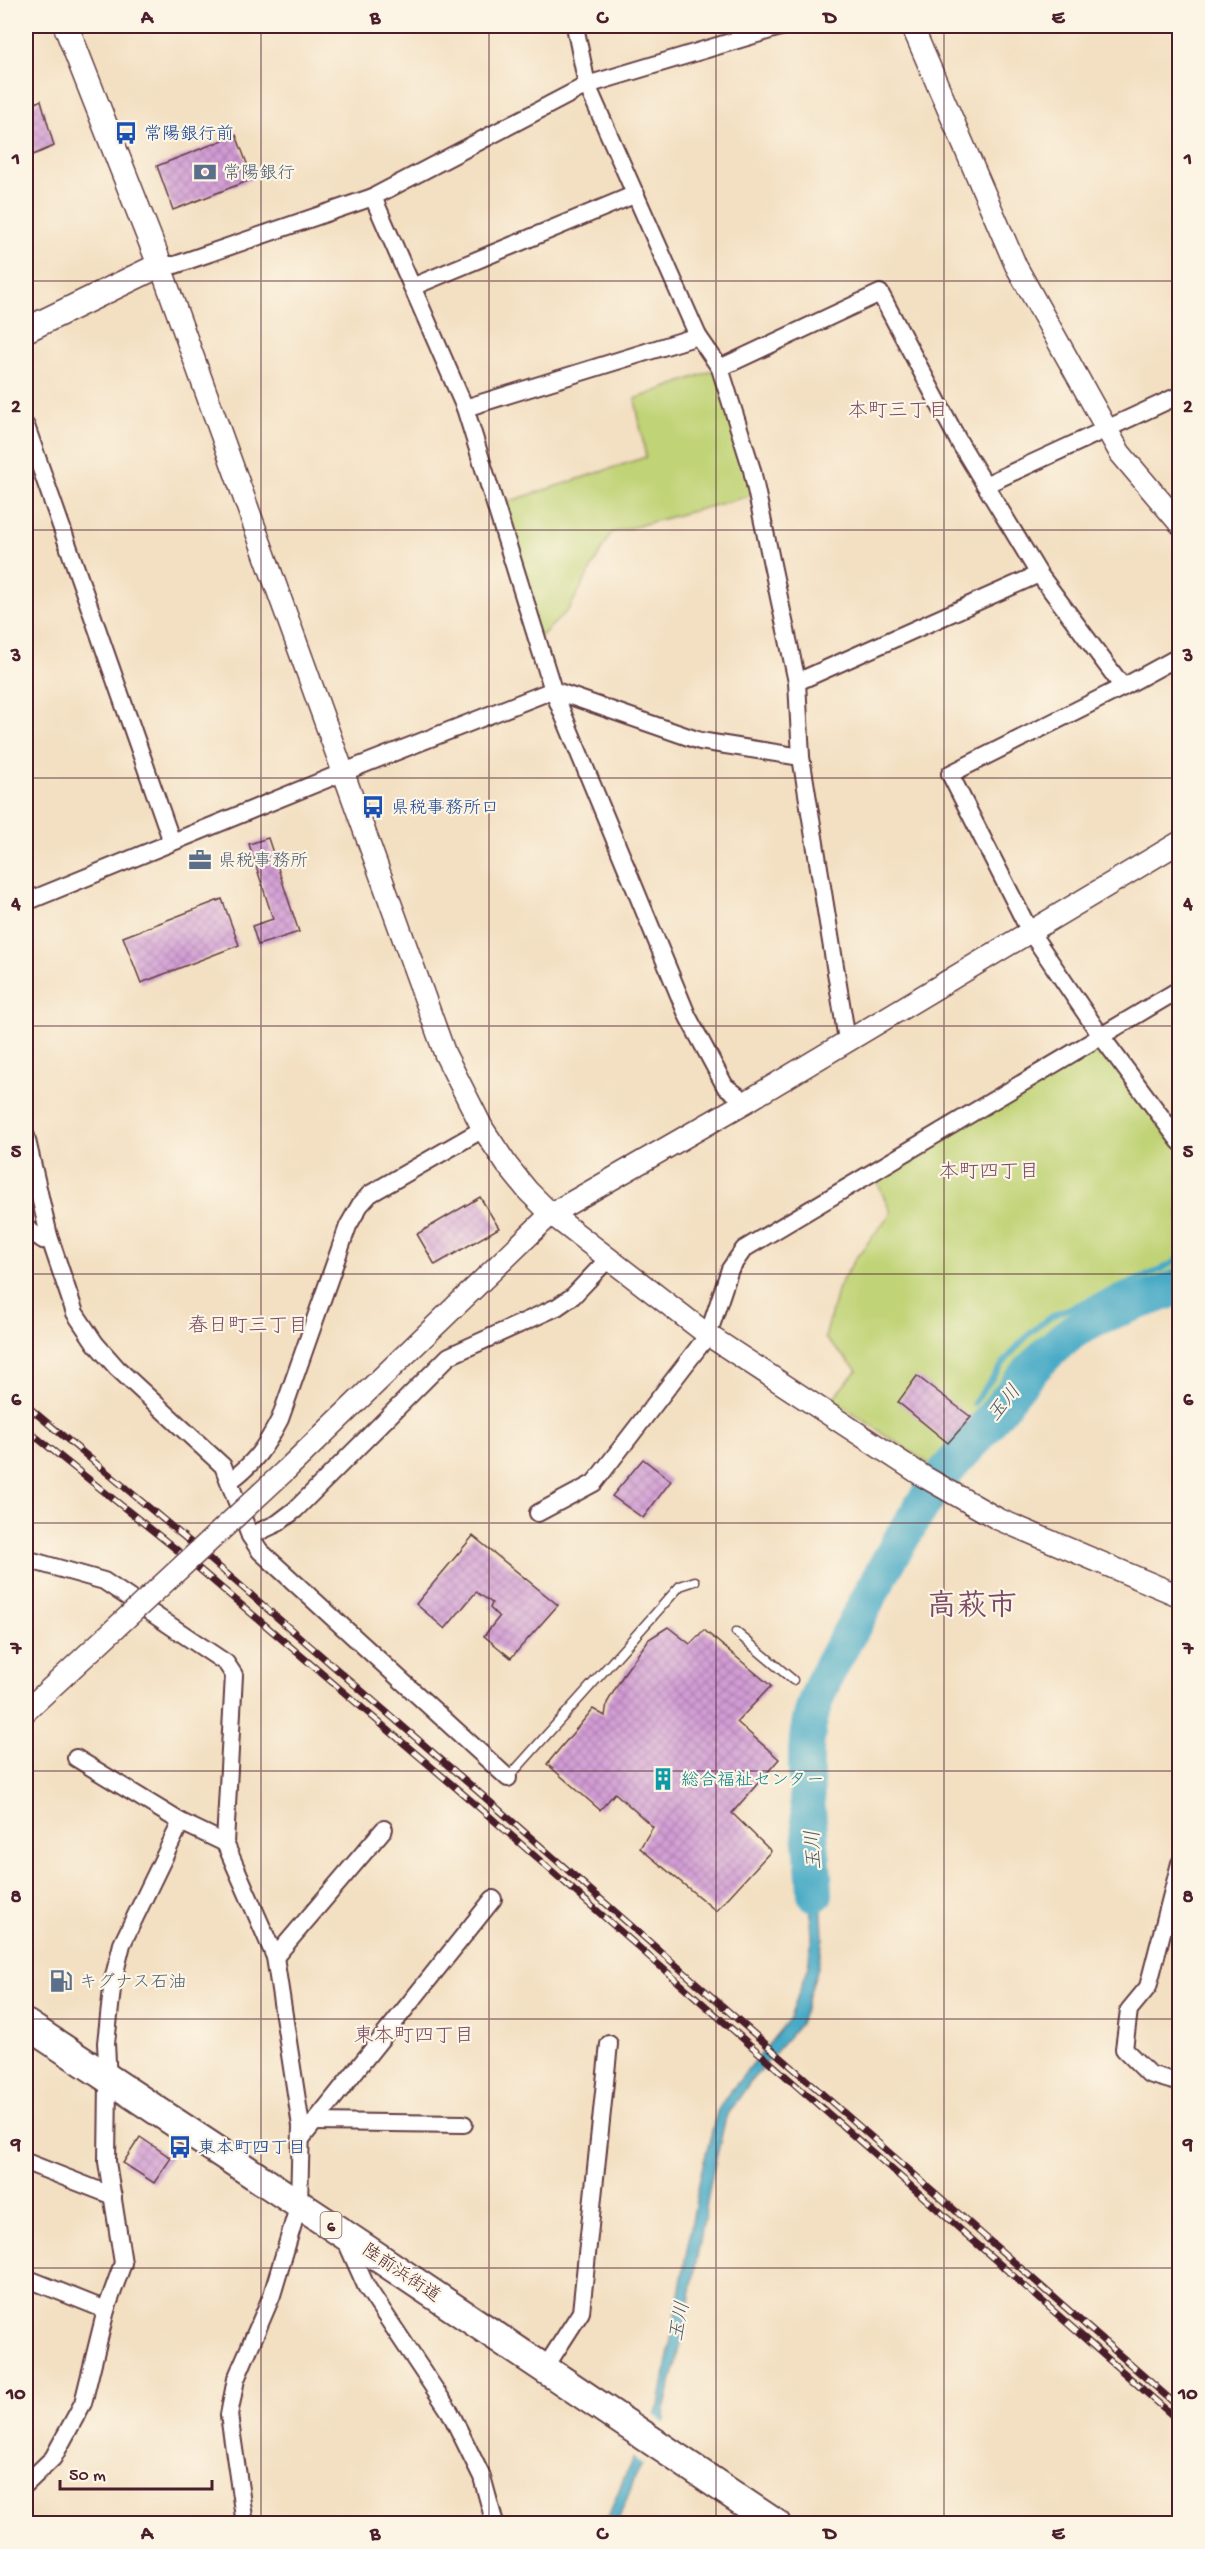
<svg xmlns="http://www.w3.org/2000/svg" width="1205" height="2549" viewBox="0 0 1205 2549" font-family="'Gochi Hand','Klee One',sans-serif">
  <defs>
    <pattern id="building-cross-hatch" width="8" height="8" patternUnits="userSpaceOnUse" patternTransform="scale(1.5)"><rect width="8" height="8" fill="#d29cd5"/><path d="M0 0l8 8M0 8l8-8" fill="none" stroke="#ac7fad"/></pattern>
  </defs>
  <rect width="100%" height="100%" fill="#fcf5e5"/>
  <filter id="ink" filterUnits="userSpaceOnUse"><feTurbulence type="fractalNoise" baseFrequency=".0167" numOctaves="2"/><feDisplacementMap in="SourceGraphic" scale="12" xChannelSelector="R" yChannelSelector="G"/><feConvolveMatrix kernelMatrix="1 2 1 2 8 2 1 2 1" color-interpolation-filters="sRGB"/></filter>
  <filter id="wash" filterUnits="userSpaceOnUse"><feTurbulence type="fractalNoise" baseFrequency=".008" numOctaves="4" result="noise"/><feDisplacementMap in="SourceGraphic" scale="24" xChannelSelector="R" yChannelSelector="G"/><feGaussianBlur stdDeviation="1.35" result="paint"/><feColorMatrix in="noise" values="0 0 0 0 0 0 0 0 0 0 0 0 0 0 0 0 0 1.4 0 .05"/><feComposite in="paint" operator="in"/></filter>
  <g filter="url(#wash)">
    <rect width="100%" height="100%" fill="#f3dfc1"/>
    <g fill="#c0d376" stroke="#857950" stroke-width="1.5">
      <path d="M720 368 757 494 611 533 569 609 537 640 495 506 646 457 635 399Z"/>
      <path d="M1103 1041 1179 1145V1282L1095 1321 1058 1344 980 1429 944 1474 832 1399 857 1370 825 1338 838 1287 855 1259 891 1213 875 1177Z"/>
    </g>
    <path fill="#46aac6" stroke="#486478" stroke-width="1.5" d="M819 1844 823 1938 818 1967 800 2024 750 2082 726 2117 711 2180 683 2335 665 2407V2419L635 2478 617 2523 605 2524 626 2473 659 2406 700 2177 717 2112 726 2097 790 2018 808 1966 812 1937 807 1845Z"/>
    <path fill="#f3dfc1" d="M653 2414 666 2424 645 2466 631 2456Z"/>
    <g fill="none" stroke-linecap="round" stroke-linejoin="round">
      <path stroke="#46aac6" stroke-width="6" d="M974 1403C994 1376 1022 1334 1051 1317 1075 1303 1169 1271 1180 1257"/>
      <path stroke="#46aac6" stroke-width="36" d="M815 1894C813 1842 801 1782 808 1731 814 1691 836 1657 855 1623 882 1572 909 1521 944 1474 954 1461 966 1450 977 1437 1007 1400 1032 1362 1071 1333 1103 1309 1145 1303 1180 1286"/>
    </g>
    <g id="blocks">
      <g fill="url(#building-cross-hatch)">
        <path d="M41 100 54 146 26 158V108Z"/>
        <path d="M236 135 253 179 173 210 157 166Z"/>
        <path d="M268 838 299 932 258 945 252 926 273 919 249 844Z"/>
        <path d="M222 899 239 945 141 983 123 937Z"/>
        <path d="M480 1197 499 1228 435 1265 417 1234Z"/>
        <path d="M917 1376 971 1417 948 1443 898 1402Z"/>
        <path d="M643 1459 671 1481 643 1518 612 1496Z"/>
        <path d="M473 1536 558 1605 511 1658 484 1636 499 1617 490 1608 492 1603 476 1592 445 1629 416 1604Z"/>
        <path d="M668 1627 690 1644 704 1630 771 1686 737 1722 779 1759 732 1813 771 1851 716 1911 640 1848 653 1827 615 1793 600 1810 547 1764 593 1709 605 1716 607 1703 625 1672 649 1639Z"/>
        <path d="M140 2137 171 2158 154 2183 123 2163Z"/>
      </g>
    </g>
  </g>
  <g filter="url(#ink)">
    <use href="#blocks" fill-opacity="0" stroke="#633c42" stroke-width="1.5"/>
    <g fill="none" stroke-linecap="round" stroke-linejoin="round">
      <g stroke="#633c42" stroke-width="11">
        <g id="service">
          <path d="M736 1632 793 1680"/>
          <path d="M508 1778 680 1586 695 1581"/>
        </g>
      </g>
      <g stroke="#633c42" stroke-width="20">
        <g id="minor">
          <path d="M575 26 587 85 698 336 720 368 752 470 757 494 797 682 801 757 847 1040"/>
          <path d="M373 197 465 408 553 690 700 741 801 757"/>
          <path d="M160 265H175L373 197 587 85 784 26"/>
          <path d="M412 287 636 194"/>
          <path d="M720 368 880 293 958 440 1039 574 1123 687"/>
          <path d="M465 408 698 336"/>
          <path d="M26 426 172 842"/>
          <path d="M985 485 1180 395"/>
          <path d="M1180 656 1123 687 950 774 1029 930 1101 1036 1180 1142"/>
          <path d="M797 682 1039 574"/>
          <path d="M26 902 344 772 553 690 688 1017 725 1086 746 1102"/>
          <path d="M26 1136 49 1236 75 1313 95 1343 117 1368 223 1466 250 1536 260 1551 508 1778"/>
          <path d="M26 1228 43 1240 49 1236"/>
          <path d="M230 1481C255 1463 266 1446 280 1419L348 1226 360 1205 370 1194 483 1129"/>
          <path d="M538 1513 594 1483 708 1335 730 1269 744 1249 1180 989"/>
          <path d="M250 1536 278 1523 295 1510 449 1356 557 1307 573 1296 608 1259"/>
          <path d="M26 1559 104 1581 226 1663 234 1675 225 1843 275 1957 301 2126 299 2204 272 2295 236 2379 229 2415 245 2524"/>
          <path d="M76 1758 181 1822 225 1843"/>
          <path d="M1180 1863 1148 1987 1129 2010 1124 2049 1149 2074 1180 2083"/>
          <path d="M275 1957 384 1829"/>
          <path d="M315 2122 464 2124"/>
          <path d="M301 2139 493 1899"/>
          <path d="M26 2162 113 2196"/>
          <path d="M345 2239 366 2286 450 2412 482 2477 495 2524"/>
          <path d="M26 2278 106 2310"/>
          <path d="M545 2368 581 2312 609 2044"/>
          <path d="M26 2484 53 2458 83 2403 106 2310 123 2263 107 2162 108 2081 106 2043 113 1980 122 1944 181 1822"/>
        </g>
      </g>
      <g stroke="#633c42" stroke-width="24">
        <g id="tertiary">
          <path d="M912 26 1016 266 1120 453 1180 524"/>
          <path d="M160 265 445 1054 483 1129 507 1165 528 1191 551 1214 708 1335 923 1476 998 1519 1180 1596"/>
          <path d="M287 1469 551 1214 746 1102 1180 842"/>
          <path d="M26 1711 95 1647"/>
        </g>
      </g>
      <g stroke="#633c42" stroke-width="27">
        <path id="secondary" d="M26 330 160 265 66 26"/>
      </g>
      <g stroke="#633c42" stroke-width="32">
        <path id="trunk" d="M26 2024 342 2233 776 2524"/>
      </g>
      <use href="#service" stroke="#fff" stroke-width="8"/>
      <use href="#minor" stroke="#fff" stroke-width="16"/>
      <use href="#tertiary" stroke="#fff" stroke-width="21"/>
      <use href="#secondary" stroke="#fff" stroke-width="24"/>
      <use href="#trunk" stroke="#fff" stroke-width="28"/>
      <g stroke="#4a1f2b" stroke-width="7">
        <g id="rail">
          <path d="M26 1405 189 1541 497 1808 1180 2408"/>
          <path d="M26 1429 177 1550 489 1816 1180 2422"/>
        </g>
      </g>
      <use href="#rail" stroke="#fcf5e5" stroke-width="4.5" stroke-dasharray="14" stroke-linecap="butt"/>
      <g stroke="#633c42" stroke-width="24" stroke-linecap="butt">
        <path id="tertiary-bridge" d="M95 1647 287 1469"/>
      </g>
      <use href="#tertiary-bridge" stroke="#fff" stroke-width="21"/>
    </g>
  </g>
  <path fill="none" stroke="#4a1f2b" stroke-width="1.5" stroke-opacity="0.55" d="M261 26V2524M489 26V2524M716 26V2524M944 26V2524M26 281H1180M26 530H1180M26 778H1180M26 1026H1180M26 1274H1180M26 1523H1180M26 1771H1180M26 2019H1180M26 2268H1180"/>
  <defs>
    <g id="bus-bare" transform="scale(1.8)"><path d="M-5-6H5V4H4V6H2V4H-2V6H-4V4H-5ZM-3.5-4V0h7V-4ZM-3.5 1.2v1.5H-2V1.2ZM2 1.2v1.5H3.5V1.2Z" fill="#1a4fb4" stroke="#fcf5e5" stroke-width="2.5" paint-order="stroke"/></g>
    <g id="bank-bare" transform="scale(1.8)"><path d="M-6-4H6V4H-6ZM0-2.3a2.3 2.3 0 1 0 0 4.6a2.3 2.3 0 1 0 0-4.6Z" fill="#5c6f8a" stroke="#fcf5e5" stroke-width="2.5" paint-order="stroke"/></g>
    <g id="office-bare" transform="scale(1.8)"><path d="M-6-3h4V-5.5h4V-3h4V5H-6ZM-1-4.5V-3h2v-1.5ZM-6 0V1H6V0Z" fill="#5c6f8a" stroke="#fcf5e5" stroke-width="2.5" paint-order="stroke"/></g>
    <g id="building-bare" transform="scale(1.8)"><path d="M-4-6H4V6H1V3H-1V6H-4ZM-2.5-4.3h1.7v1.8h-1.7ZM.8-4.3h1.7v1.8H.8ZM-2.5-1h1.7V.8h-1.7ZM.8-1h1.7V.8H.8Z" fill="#0f9aa8" stroke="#fcf5e5" stroke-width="2.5" paint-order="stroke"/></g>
    <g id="fuel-bare" transform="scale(1.8)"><path d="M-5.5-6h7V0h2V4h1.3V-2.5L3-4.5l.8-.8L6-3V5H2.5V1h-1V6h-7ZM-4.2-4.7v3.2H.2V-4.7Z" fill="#5c6f8a" stroke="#fcf5e5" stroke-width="2.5" paint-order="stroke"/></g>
  </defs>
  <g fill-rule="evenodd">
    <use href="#bus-bare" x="126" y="133"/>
    <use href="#bank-bare" x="205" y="172"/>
    <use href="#bus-bare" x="373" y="807"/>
    <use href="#office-bare" x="200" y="860"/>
    <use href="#building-bare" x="663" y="1779"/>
    <use href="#fuel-bare" x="61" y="1981"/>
    <use href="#bus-bare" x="180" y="2147"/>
  </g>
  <g text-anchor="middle" stroke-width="4.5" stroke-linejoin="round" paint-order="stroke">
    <rect fill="#fcf5e5" stroke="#7f5f63" stroke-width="1.5" x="320.5" y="2212" width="21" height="26" rx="4.5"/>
    <g font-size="16" font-weight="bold" fill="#4a1f2b">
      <text x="331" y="2231">6</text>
    </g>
    <g font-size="18" fill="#164399" stroke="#fcf5e5" text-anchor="start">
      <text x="144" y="139">常陽銀行前</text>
      <text x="391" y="813">県税事務所口</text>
      <text x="198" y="2153">東本町四丁目</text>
    </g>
    <g font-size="18" fill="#4e5e75" stroke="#fcf5e5" text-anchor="start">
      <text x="223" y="178">常陽銀行</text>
      <text x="218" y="866">県税事務所</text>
      <text x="79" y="1987">キグナス石油</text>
    </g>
    <g font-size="18" fill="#0d838f" stroke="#fcf5e5" text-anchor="start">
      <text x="681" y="1785">総合福祉センター</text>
    </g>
    <g font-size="18" fill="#4a1f2b" stroke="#fcf5e5">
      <text transform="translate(402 2272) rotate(34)" y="6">陸前浜街道</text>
    </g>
    <g font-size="20" fill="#7a4b66" stroke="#fcf5e5">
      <text x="898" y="416">本町三丁目</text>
      <text x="989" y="1177">本町四丁目</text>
      <text x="248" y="1331">春日町三丁目</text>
      <text x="414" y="2041">東本町四丁目</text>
    </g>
    <g font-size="20" font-style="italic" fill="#485769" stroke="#fcf5e5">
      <text transform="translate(1003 1402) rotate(-51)" y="7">玉川</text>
      <text transform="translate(812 1850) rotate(-93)" y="7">玉川</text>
      <text transform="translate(678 2321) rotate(-79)" y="7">玉川</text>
    </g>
    <g font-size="30" font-weight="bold" fill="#7a4b66" stroke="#fcf5e5">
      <text x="972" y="1614">高萩市</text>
    </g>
  </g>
  <rect width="1205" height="2549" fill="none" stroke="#fcf5e5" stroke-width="66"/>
  <path d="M60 2480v9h152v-9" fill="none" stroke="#4a1f2b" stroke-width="3"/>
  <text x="69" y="2480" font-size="18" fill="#4a1f2b" stroke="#fcf5e5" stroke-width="4.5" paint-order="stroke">50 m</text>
  <rect x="33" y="33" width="1139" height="2483" fill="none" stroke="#4a1f2b" stroke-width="2"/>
  <g font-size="20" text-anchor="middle" font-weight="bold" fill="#4a1f2b">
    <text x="147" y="23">A</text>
    <text x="375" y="23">B</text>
    <text x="602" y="23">C</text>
    <text x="830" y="23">D</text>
    <text x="1058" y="23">E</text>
    <text x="16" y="164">1</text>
    <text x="1188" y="164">1</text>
    <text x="16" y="412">2</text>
    <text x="1188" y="412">2</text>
    <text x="16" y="661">3</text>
    <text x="1188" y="661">3</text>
    <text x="16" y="909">4</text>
    <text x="1188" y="909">4</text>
    <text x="16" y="1157">5</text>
    <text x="1188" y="1157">5</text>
    <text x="16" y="1405">6</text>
    <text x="1188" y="1405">6</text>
    <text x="16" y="1654">7</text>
    <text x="1188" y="1654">7</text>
    <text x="16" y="1902">8</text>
    <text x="1188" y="1902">8</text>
    <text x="16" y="2150">9</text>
    <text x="1188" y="2150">9</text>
    <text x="16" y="2399">10</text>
    <text x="1188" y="2399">10</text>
    <text x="147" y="2539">A</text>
    <text x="375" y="2539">B</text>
    <text x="602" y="2539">C</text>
    <text x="830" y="2539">D</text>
    <text x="1058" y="2539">E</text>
  </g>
</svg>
